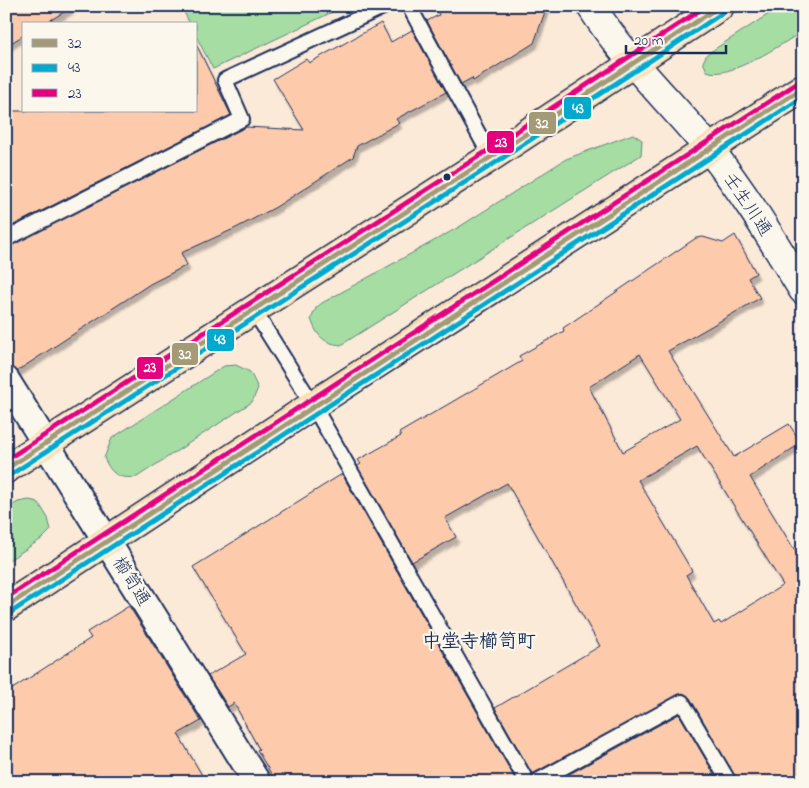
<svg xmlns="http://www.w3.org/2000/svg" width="809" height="788" viewBox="0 0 809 788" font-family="'Indie Flower','Klee One',sans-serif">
  <defs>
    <filter id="shadow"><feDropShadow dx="3" dy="5.5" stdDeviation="1" flood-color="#0004"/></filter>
  </defs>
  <rect width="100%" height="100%" fill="#fcead9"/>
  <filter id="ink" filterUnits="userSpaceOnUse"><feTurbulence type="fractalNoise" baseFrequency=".02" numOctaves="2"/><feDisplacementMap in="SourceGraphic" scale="10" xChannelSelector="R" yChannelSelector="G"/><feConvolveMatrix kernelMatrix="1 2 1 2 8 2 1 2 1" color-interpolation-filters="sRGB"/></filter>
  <g filter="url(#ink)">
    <g fill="#a5dda2" stroke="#608680">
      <path d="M181 6H345L213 69 196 36V24H190Z"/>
      <path d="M781 6H803V31C784 43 727 81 707 71L703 62 707 54Z"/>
      <path d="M633 134 642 140 641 155 341 345C323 343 317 336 311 319L316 308 322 303 459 227 566 159Z"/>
      <path d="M236 365 250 372 258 388 252 402 137 477C118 479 112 475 104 458L112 438 224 366Z"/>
      <path d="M29 500 38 502 48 518 51 530 43 538 6 562V509L18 502Z"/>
    </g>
    <g fill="#fdcbac" stroke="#1b2f5e" fill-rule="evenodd" filter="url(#shadow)">
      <path d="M6 6H74L44 24H24V35L6 46Z"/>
      <path d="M435 6H547L534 43 473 81 472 78 461 84 427 21 439 15Z"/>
      <path d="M381 23 391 42 412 30 446 92 396 119 399 123 357 146 353 157 276 207 236 228 181 253 187 265 150 284 17 371 6 365V248L246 127 304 130 273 79 306 59 309 63Z"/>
      <path d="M196 44 231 115 6 229V111H196Z"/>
      <path d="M735 235 756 273 748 278 760 298 668 351 734 457 789 424 801 443 750 477 803 564V782H738L690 698 683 693 532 774 495 708 600 646 507 483 445 518 456 537 412 562 357 466 361 464 358 460 401 436 399 433 522 361 519 356 564 331 563 328 696 238 703 237 723 243ZM640 354 680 419 623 452 589 387ZM697 446 783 585 721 624 719 621 714 624 686 575 692 571 638 480Z"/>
      <path d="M342 474 517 782H276L257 750 259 749 234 703 228 707 208 676 246 654 193 567Z"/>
      <path d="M129 606 201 721 178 734 206 782H6V693L91 638 87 632Z"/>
      <path d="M679 714 719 782H555Z"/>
    </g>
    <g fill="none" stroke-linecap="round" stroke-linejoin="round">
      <g stroke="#1b2f5e" stroke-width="18">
        <g id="lane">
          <path d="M409 6 491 157"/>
          <path d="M6 239 242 119 225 80 385 6"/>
          <path d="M253 309 313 405 527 782"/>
          <path d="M536 782 682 702 729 782"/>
        </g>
      </g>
      <g stroke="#1b2f5e" stroke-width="30">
        <path id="street" d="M6 380 257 782"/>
      </g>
      <g stroke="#1b2f5e" stroke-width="31">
        <path id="secondary" d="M591 6C624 59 671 102 710 150 746 195 773 241 803 290"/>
      </g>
      <g stroke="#1b2f5e" stroke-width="31">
        <g id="highway">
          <path d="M6 469 491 157 720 6"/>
          <path d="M6 607 313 405 803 88"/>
        </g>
      </g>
      <use href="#lane" stroke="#fbf7ec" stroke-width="14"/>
      <use href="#street" stroke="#fbf7ec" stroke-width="26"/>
      <use href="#secondary" stroke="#fbf7ec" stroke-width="28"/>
      <use href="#highway" stroke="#fddcac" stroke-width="28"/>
      <g stroke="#fbf7ec" stroke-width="9">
        <g id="bus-1">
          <path d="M6 469 491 157 720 6"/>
          <path d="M6 607 803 88"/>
        </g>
      </g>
      <g stroke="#fbf7ec" stroke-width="9">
        <g id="bus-2">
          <path d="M10 475 495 163 724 12"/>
          <path d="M10 613 803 97"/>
        </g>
      </g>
      <g stroke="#fbf7ec" stroke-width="9">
        <g id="bus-3">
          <path d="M6 460 487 151 706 6"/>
          <path d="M6 598 799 82"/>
        </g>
      </g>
      <use href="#bus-1" stroke="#a49b76" stroke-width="5"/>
      <use href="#bus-2" stroke="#00a9ce" stroke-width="5"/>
      <use href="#bus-3" stroke="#e5007d" stroke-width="5"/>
    </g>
  </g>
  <circle fill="#1b2f5e" stroke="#fbf7ec" stroke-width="2" cx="447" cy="177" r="4.5"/>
  <g text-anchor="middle" stroke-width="4.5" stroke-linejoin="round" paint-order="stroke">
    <g font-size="18" fill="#1b2f5e" stroke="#fbf7ec">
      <text transform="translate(748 204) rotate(56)" y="6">壬生川通</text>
      <text transform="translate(132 581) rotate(58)" y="6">櫛笥通</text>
    </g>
    <g font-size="19" font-weight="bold" fill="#1b2f5e" stroke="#fbf7ec">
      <text x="479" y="647">中堂寺櫛笥町</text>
    </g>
  </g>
  <g stroke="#fbf7ec" stroke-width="2">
    <rect x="563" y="96" width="29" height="24" rx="5" fill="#00a9ce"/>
    <rect x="528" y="111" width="29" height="24" rx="5" fill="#a49b76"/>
    <rect x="486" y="130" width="29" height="24" rx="5" fill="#e5007d"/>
    <rect x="206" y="328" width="29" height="24" rx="5" fill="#00a9ce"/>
    <rect x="171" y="342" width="28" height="24" rx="5" fill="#a49b76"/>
    <rect x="136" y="356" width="28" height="24" rx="5" fill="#e5007d"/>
  </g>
  <g font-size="14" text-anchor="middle" font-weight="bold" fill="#fff">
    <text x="578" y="113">43</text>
    <text x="542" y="128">32</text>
    <text x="501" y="147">23</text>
    <text x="220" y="344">43</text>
    <text x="185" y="359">32</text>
    <text x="150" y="372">23</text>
  </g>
  <rect width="809" height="788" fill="none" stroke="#fbf7ec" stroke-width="25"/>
  <rect x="12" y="12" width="784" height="763" fill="none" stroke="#1b2f5e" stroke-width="2" filter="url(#ink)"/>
  <rect x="22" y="22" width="175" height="90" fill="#fbf7ec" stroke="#a1a7b3"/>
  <rect x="32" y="39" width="25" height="8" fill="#a49b76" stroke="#a1a7b3"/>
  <text x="68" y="48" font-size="15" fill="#1b2f5e">32</text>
  <rect x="32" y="64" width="25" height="8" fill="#00a9ce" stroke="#a1a7b3"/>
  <text x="68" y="72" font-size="15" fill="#1b2f5e">43</text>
  <rect x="32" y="89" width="25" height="8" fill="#e5007d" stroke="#a1a7b3"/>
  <text x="68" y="98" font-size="15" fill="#1b2f5e">23</text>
  <path d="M626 45v8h100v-8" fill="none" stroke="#1b2f5e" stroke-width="2.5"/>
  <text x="634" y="45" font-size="15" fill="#1b2f5e" stroke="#fbf7ec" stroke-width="4" paint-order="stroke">20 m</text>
</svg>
